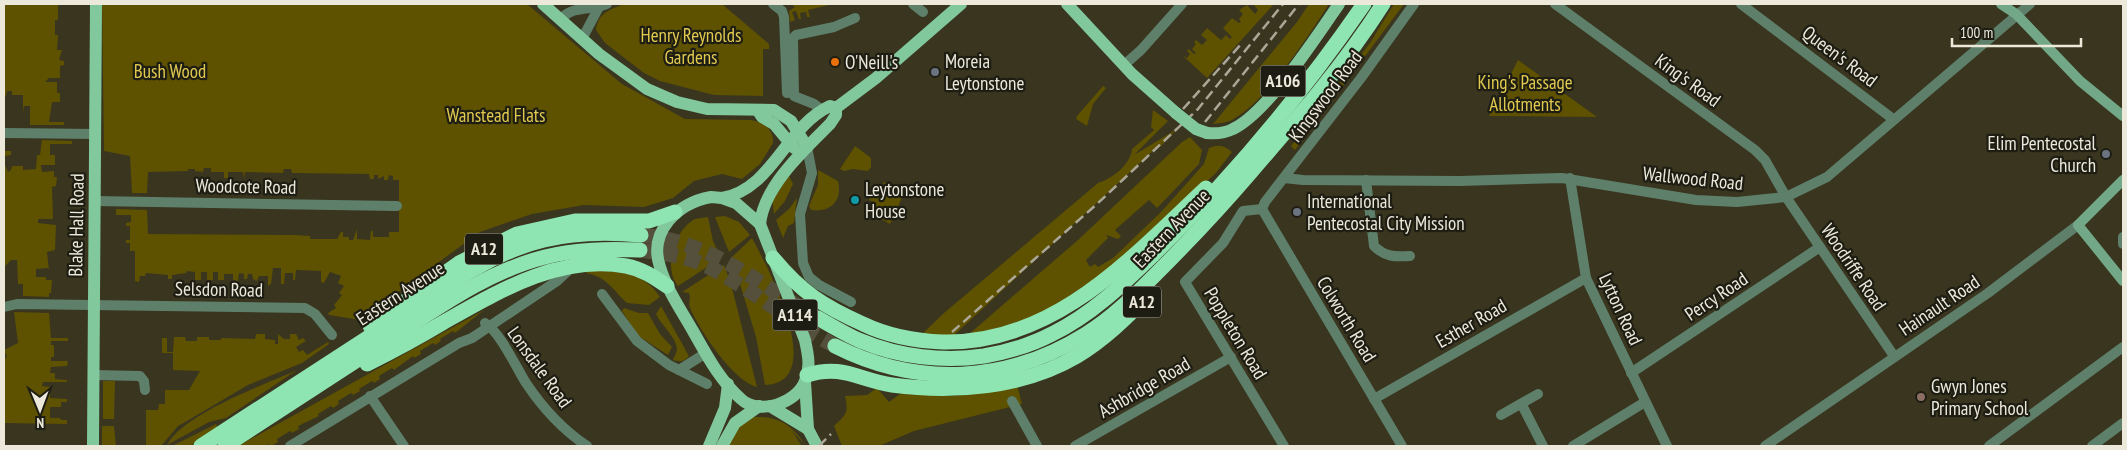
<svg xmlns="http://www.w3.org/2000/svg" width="2127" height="450" viewBox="0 0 2127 450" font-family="'PT Sans Narrow',sans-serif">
  <rect width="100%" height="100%" fill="#39351f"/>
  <g fill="#5e5100">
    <path d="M4 4H60L58 6V20H55V35H58L57 50H62L59 60 64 61V65L60 66V78H49L45 82H57V93H60V102H52L49 122H64V125H30V106H24L23 113V95H12V91H7L6 96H4Z"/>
    <path d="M102 4H527L622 84 685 119 751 120C763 122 774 129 773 143L760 164 742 179 722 174 694 181 673 198 644 207 584 205 532 214 480 232 360 320 329 315 328 313 336 308 334 305 342 295 339 293 344 286 338 283 341 276 330 272 324 283 321 282V271L296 270 295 280H293V273H285L284 284H281V268H273L271 284 268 286V276H259L257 281 253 279 252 274H248L247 279H244V274L239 273 238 281 233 280V274H224V280H218V272H213V280H207V272H201V280H195V272L187 271 186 273 172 275V279H168V275L146 273 145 276H140L139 282 135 281V251H130V243H126V240H130V226H126V223L131 222V215H116V209L147 210 148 234 293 235 310 236V239H337L341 232H343V237H349V240H353L357 229V239L370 240 371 231H373V237H389V232H399V180H393V176L389 175 388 180H384V176L378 179V175H374V179H370L369 174 292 173 291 169H284L283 173 245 172 244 179 243 172H228V178H224V172H211V168H204L203 172 195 171V169H188V171L148 172 147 193H132L130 156 104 151Z"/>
    <path d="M624 4H722L769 44V49H763V96L714 95 660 81 644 73 605 43 596 30C598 12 610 10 624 4Z"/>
    <path d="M791 4H833L808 10 810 17H807L806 12 800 13 801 19H799L796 11 792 12 795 20 790 22 789 11 795 7Z"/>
    <path d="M1253 4H1274L1207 78 1182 55 1187 58 1190 54 1187 51 1189 49 1194 54 1196 53 1192 49 1196 44 1194 42 1196 40 1202 45 1207 40 1201 35 1207 28 1221 40 1226 35 1230 39 1232 37 1223 28 1232 18 1239 23 1241 22 1239 19 1243 14 1239 10 1247 5 1255 14 1258 10Z"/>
    <path d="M1309 4H1329C1309 35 1267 100 1235 118 1228 123 1221 123 1213 124L1297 22Z"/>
    <path d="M1394 4H1404L1295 150 1291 146 1370 43Z"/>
    <path d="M1518 60 1597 117 1489 116Z"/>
    <path d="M1103 86 1106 88 1093 104 1087 126 1076 119 1077 116Z"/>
    <path d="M1153 110 1168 121 1134 155 1177 129 1162 145 1154 150 952 337 922 334 944 313 1098 183C1112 179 1131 164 1132 149L1154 130 1151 127Z"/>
    <path d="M1190 137 1202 150 1199 164 1161 204 1157 208 1149 200 1115 230 1121 236 1118 239 1106 235 1108 238 1086 260 1090 267 1095 264 1098 267 1113 258 1160 213 1204 164 1209 148C1219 144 1224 145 1232 152L1216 173 1119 263 1040 318 968 335 1078 240 1182 142Z"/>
    <path d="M4 140 5 151H11V155L5 156V165L8 172 11 170 12 166H23V170L36 169 37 155H40L42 140 72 141V144H50V155H55V165H41L42 172 54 171V177H57L56 186 52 187 53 219H38V223L56 225 55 250 47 252 49 270 48 268 36 269V277H46V280H52L51 293H49V297L23 296V284H18L17 260H11L4 267Z"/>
    <path d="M855 146 871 158V167L868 171 853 169 844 171 840 169Z"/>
    <path d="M818 170 838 181C843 200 831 213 811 210L809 206 818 185Z"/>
    <path d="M789 176 793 184 785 201 774 214 772 198Z"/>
    <path d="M884 182 904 193 890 224 869 212 874 202 869 200 872 187 880 189Z"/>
    <path d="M797 198 794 223 788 226 783 238 776 220 789 209Z"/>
    <path d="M725 216 739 222 750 235 729 252 715 217Z"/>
    <path d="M708 217 713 241 721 258 678 286C663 268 674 232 693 220 697 218 704 218 708 217Z"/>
    <path d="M752 238C766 264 830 382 765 385L756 337 732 257Z"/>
    <path d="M724 265 731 284 757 387C733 381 700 331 690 308 688 304 691 299 689 293L682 292Z"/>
    <path d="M588 270C616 271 644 271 660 297L649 305 627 303C613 290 607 277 586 273Z"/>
    <path d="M661 306 689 356C684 362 680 362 673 360 674 356 677 353 677 349 676 337 661 325 656 314Z"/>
    <path d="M624 308 639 313H648L660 334 672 347 668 355 637 335 622 311Z"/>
    <path d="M484 310 455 333 453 331 440 339 441 341 435 345 433 343 420 351 421 354 414 358 413 356 394 370 392 368 379 376 380 379 374 383 372 381 359 389 360 391 353 395 351 393 338 401 339 404 333 408 331 406 318 414 319 416 298 426 299 429 292 433 290 431 277 439 278 442 271 446 269 444 265 446H238Z"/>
    <path d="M14 312 49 313 51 338H68V341H51V345H54V357H51V361H68L67 366 51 367 50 373H55V379L67 380V382H43L42 386 50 387V398L67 399V402H61V407H50V418H60L61 420H67V424L4 423V359L7 357 4 350 18 343Z"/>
    <path d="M256 334H265V339L275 340V344H278V334L284 339H290V334H296L299 340 303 338 306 341 296 347 299 352 303 350 307 355 328 342 329 344 302 363 248 385 187 421 178 426 161 446H146V410H158L159 404H165V390H189L200 371 173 370V353H162V338H167V352H173L174 337H185L186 341H197V337H209V340H220L222 338 255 339Z"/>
    <path d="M297 370 226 418 209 422 167 445C184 413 264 385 297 370Z"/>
    <path d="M103 381H115L114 419H103Z"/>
    <path d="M1017 385 1022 404 914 431 879 446H842L834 426C846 415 849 413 845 396L867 395 877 388 889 402 900 394 956 396Z"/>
    <path d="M753 417C779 416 792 425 806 446L792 431 802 446H727L739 426Z"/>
    <path d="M216 424 218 428 190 446H172Z"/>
    <path d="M102 426H114L116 446H102Z"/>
  </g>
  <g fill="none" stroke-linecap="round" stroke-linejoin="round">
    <g stroke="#54503b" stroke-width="15" stroke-dasharray="15 8" stroke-linecap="butt">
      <path d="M641 235C713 242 758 284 818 318"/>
      <path d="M640 250C662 253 686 256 707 266 752 289 791 322 835 346"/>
    </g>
    <g stroke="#5e7f6a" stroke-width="10">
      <path d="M773 4 782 11 784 17 787 93"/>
      <path d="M913 4 923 12"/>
      <path d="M1555 4 1755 150 1765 160 1786 197 1894 356"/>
      <path d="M1741 4 1893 119"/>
      <path d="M561 19C573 5 591 11 607 4"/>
      <path d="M582 39 599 7"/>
      <path d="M1124 65 1141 50 1182 4"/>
      <path d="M822 110 814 104 794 96 793 38 796 35 834 27 855 18"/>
      <path d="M4 133 96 134"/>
      <path d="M807 147 812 173 800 214 803 263 809 277 819 285 851 302"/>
      <path d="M1284 178 1303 180 1460 181 1562 178 1696 200 1737 202 1786 197 1827 177 2030 4"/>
      <path d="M1570 178 1586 278 1667 446"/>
      <path d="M1366 180 1374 246C1385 257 1395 257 1410 256"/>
      <path d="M95 201 397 206"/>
      <path d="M1262 209 1243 211 1223 243 1185 282 1284 446"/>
      <path d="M1262 209 1402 446"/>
      <path d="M1262 209 1265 202 1361 78 1414 4"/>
      <path d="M2123 237V244"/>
      <path d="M602 294 637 341 669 365 707 384"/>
      <path d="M4 307 17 304 305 308 315 314 332 335"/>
      <path d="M485 323C500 332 516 367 526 383 542 407 563 430 587 446"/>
      <path d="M679 370 706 353"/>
      <path d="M1631 373 1820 247"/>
      <path d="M94 375 140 376 144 381 145 390"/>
      <path d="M370 396 404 446"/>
      <path d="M1374 399 1586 278"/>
      <path d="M1012 401 1037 446"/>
      <path d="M1522 405 1543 446"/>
      <path d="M1501 415 1538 394"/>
      <path d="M290 446 459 343 472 338 557 281 571 268"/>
      <path d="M1075 446 1231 357"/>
      <path d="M1573 446 1645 402"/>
      <path d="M1765 446 1988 293 2078 225"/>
      <path d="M1989 446 2123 347"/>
      <path d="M2092 446 2123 423"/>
    </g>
    <g stroke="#72a887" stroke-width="10">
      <path d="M2001 4 2016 14 2080 81 2123 116"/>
      <path d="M2123 180 2078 225 2123 281"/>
    </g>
    <g stroke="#82c89d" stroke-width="12">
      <path d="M543 4 599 54 647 89 677 102 707 109 774 110 791 121 807 147"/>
      <path d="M1067 4 1132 74 1176 113"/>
      <path d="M758 111 762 117 774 124 794 148"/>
      <path d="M1207 133C1216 134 1225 133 1233 129 1267 113 1317 36 1339 4"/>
      <path d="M711 197 722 198 736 203 760 224 805 340C808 354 811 367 805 381 797 403 759 416 741 399 720 381 706 354 693 331 681 310 667 290 660 267 648 231 678 203 711 197Z"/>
      <path d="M722 198C773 189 785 127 830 106L836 108 876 78 961 4"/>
      <path d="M760 224C764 186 804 150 830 124L836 115V108"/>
      <path d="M805 382 808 429 817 446"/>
      <path d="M770 406 808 429"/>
      <path d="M93 446 96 4"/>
      <path d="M709 446 725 408 728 384"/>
      <path d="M722 446 735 423 759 406"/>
    </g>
    <g stroke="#8fe5b1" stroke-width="15">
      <path d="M773 258C801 292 823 306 863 324 888 336 915 341 943 342 1055 344 1131 258 1206 188"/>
      <path d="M818 318C832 326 847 335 861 341 899 357 944 362 984 356 1007 352 1031 345 1052 334 1091 315 1122 285 1153 255 1231 179 1302 94 1364 4"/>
      <path d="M370 326 459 263 517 234 575 221H649L675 212"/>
      <path d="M835 346C918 388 1008 383 1086 334 1112 318 1134 296 1155 275 1188 242 1220 208 1250 173 1297 119 1344 65 1383 4"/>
      <path d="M367 364C393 351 419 337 444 322 499 291 560 254 626 266 642 269 654 277 667 286"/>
      <path d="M807 375C843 364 858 380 892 385 953 393 1023 388 1077 356 1104 340 1126 318 1147 297"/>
      <path d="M201 446C266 404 330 362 395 320 441 290 489 253 544 240 576 232 608 232 641 235"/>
      <path d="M225 446C280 410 336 374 391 338 439 307 489 271 545 257 576 249 608 249 640 250"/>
    </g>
    <g stroke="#aba797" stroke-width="2.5" stroke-dasharray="10 5" stroke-linecap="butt">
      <path d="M1183 109 1243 42"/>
      <path d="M1205 122 1299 4"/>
      <path d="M952 332 1097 204 1198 109 1283 4"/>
      <path d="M819 446 831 434"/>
    </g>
    <path stroke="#82c89d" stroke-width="12" d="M1176 113 1196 129 1207 133"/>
  </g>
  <circle fill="#e8710a" stroke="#1e1d13" stroke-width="2" cx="835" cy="62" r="5"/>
  <g fill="#6b7280" stroke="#1e1d13" stroke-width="2">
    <circle cx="935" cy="72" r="5"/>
    <circle cx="2106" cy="154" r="5"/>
    <circle cx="1297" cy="212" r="5"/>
  </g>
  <circle fill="#0f9aa8" stroke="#1e1d13" stroke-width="2" cx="855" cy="200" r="5"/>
  <circle fill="#8d6e63" stroke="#1e1d13" stroke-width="2" cx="1921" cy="397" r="5"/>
  <g text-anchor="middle" stroke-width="4.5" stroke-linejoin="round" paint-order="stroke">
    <g fill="#1e1d13" stroke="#aeac9f" stroke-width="1">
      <rect x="1260.5" y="65.5" width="45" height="31" rx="4"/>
      <rect x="465" y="233.5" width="38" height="31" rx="4"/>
      <rect x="1123" y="286.5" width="38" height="31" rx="4"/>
      <rect x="772.5" y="299.5" width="45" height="31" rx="4"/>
    </g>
    <g font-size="18" font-weight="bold" fill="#ece9db">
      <text x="1283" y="87">A106</text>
      <text x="484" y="255">A12</text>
      <text x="1142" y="308">A12</text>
      <text x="795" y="321">A114</text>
    </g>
    <g font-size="19" fill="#e1ca50" stroke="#1e1d13">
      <text x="691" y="42">Henry Reynolds<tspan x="691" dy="22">Gardens</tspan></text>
      <text x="170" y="78">Bush Wood</text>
      <text x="1525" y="89">King's Passage<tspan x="1525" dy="22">Allotments</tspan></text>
      <text x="496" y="122">Wanstead Flats</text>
    </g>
    <g font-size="19" fill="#ece9db" stroke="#1e1d13">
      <text transform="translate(1840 56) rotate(37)" y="7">Queen's Road</text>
      <text transform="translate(1688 80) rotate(36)" y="7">King's Road</text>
      <text transform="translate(1325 96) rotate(-53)" y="7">Kingswood Road</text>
      <text transform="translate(1693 178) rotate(6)" y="7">Wallwood Road</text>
      <text transform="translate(246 186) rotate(1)" y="7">Woodcote Road</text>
      <text transform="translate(76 225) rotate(-89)" y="7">Blake Hall Road</text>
      <text transform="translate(1171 228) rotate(-46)" y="7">Eastern Avenue</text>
      <text transform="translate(1854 267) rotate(56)" y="7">Woodriffe Road</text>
      <text transform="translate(219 289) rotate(1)" y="7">Selsdon Road</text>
      <text transform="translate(400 293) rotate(-33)" y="7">Eastern Avenue</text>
      <text transform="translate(1716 296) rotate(-34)" y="7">Percy Road</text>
      <text transform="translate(1939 305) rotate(-34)" y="7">Hainault Road</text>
      <text transform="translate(1621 309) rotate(65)" y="7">Lytton Road</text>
      <text transform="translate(1347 319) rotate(59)" y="7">Colworth Road</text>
      <text transform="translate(1471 323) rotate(-30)" y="7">Esther Road</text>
      <text transform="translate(1236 333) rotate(59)" y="7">Poppleton Road</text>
      <text transform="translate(540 367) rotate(54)" y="7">Lonsdale Road</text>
      <text transform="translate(1144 387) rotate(-30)" y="7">Ashbridge Road</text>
    </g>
    <g font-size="19" fill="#ece9db" stroke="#1e1d13" text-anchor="start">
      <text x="945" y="68">Moreia<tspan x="945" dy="22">Leytonstone</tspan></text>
      <text x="845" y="69">O'Neill's</text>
      <text x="2096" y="150" text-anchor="end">Elim Pentecostal<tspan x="2096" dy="22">Church</tspan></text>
      <text x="865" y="196">Leytonstone<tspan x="865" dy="22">House</tspan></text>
      <text x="1307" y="208">International<tspan x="1307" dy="22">Pentecostal City Mission</tspan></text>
      <text x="1931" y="393">Gwyn Jones<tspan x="1931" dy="22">Primary School</tspan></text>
    </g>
  </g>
  <rect width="2127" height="450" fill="none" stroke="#ece9db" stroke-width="10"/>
  <g transform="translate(40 410) rotate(179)" stroke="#1e1d13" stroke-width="4" paint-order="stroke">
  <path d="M0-4L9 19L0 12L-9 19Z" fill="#ece9db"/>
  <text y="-8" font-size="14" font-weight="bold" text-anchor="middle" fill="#ece9db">N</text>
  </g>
  <path d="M1952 38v8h129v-8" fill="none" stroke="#ece9db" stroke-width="2.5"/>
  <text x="1960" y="38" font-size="15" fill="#ece9db" stroke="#1e1d13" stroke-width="4" paint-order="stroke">100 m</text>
</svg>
